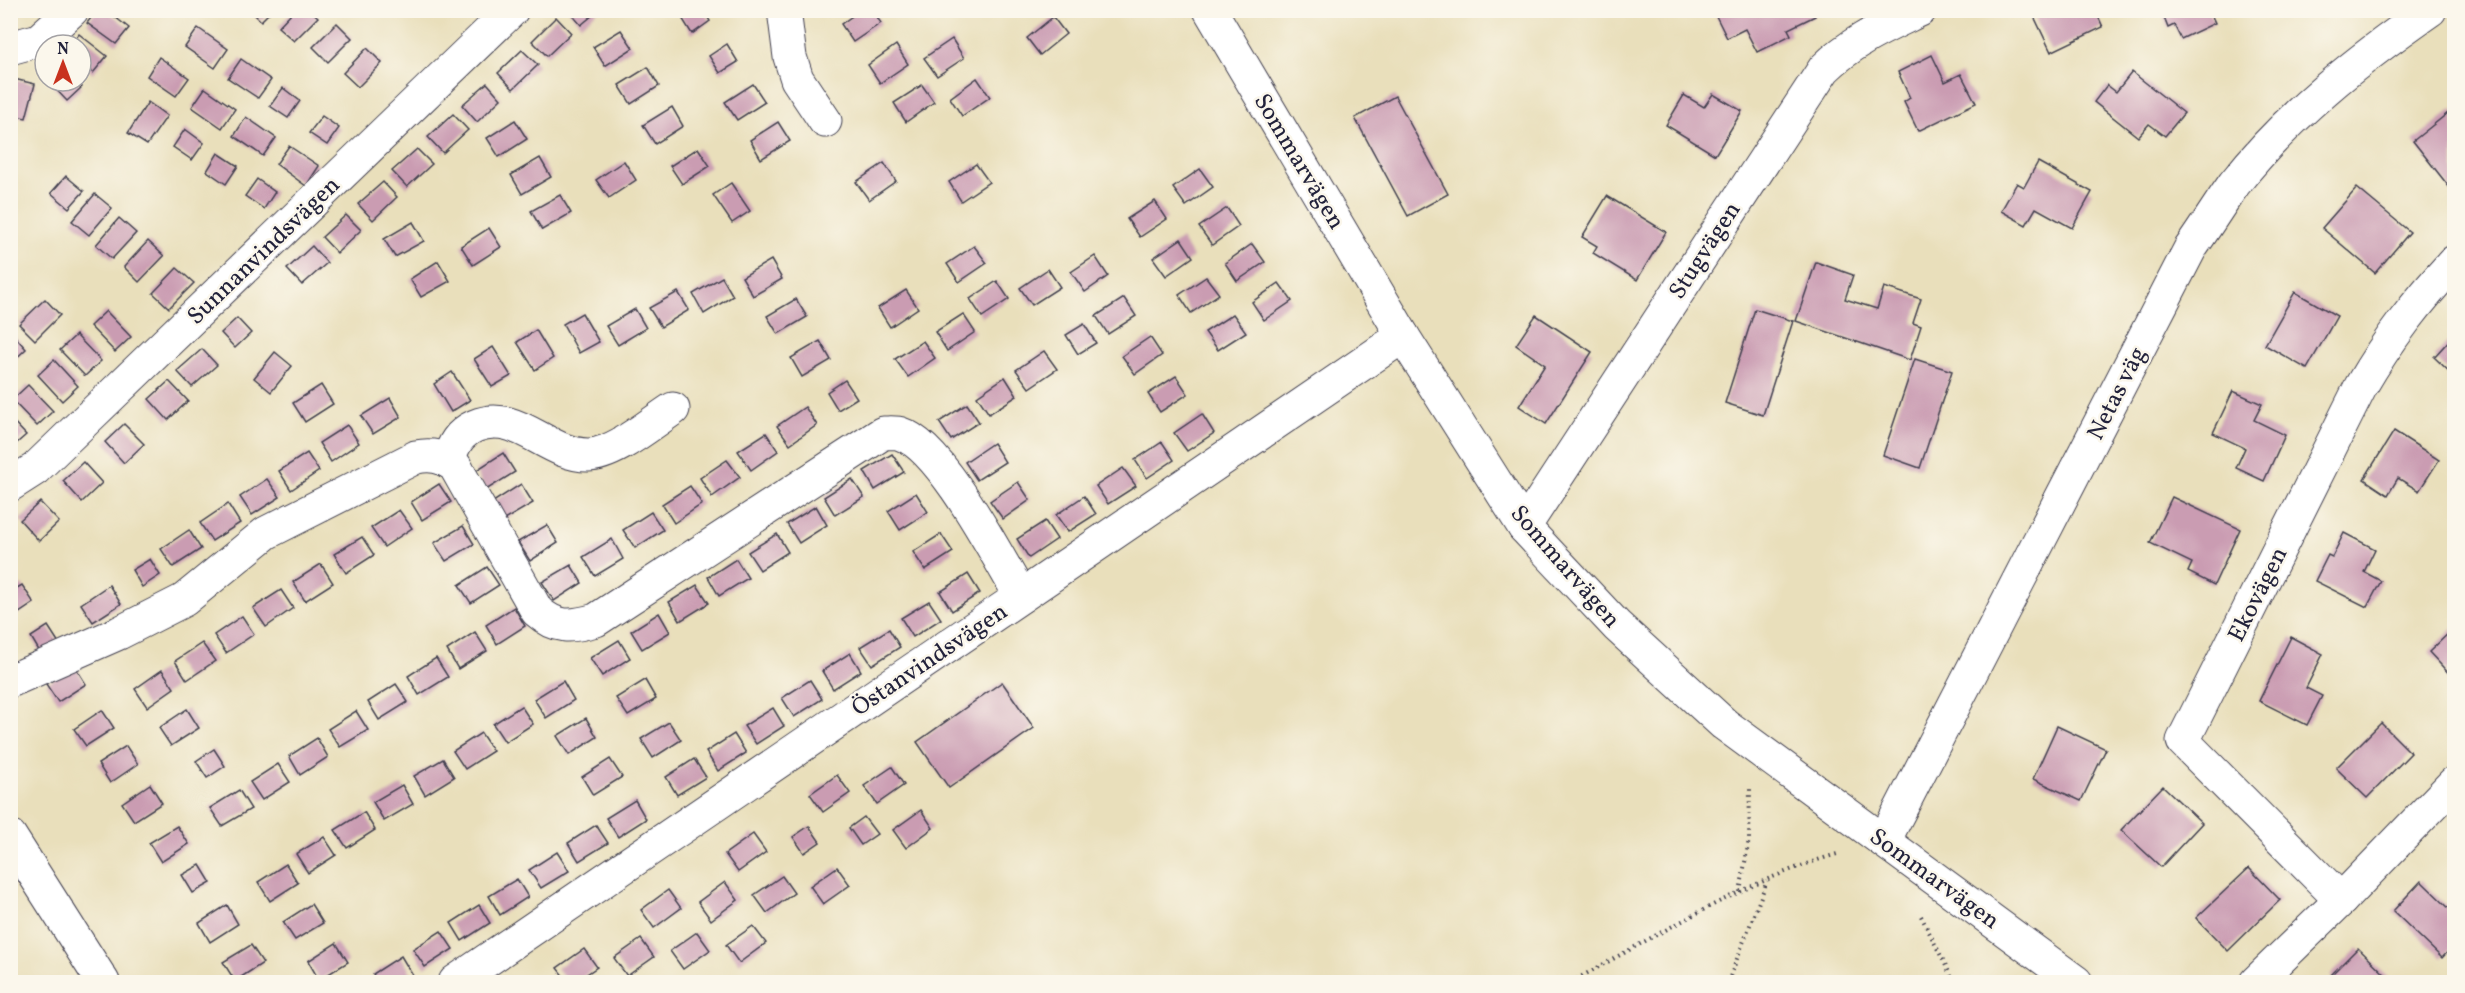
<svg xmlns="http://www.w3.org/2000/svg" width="2465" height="993" viewBox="0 0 2465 993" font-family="Vollkorn,serif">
  <rect width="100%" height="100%" fill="#fbf7ec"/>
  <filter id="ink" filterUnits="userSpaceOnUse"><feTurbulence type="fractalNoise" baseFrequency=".0167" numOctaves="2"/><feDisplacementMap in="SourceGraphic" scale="12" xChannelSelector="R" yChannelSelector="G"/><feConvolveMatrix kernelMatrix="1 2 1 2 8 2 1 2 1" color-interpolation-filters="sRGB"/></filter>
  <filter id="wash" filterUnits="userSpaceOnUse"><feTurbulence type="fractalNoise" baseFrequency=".008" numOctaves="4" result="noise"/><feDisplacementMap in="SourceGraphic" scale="24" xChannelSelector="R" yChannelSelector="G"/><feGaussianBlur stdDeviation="1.35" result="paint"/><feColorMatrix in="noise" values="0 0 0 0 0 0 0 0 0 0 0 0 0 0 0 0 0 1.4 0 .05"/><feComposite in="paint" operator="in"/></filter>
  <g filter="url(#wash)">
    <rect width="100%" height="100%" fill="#e9dfbb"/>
    <g id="blocks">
      <g fill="#ca9cb2">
        <path d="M97 10H106L129 28 116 44 87 23Z"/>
        <path d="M250 10H272L261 21Z"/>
        <path d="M294 10H310L318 17 294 41 278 27Z"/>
        <path d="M568 10H599L581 25Z"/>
        <path d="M677 10H703L710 21 692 34Z"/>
        <path d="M861 10H872L881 23 853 42 841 24Z"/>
        <path d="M1716 10H1813L1815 16 1788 29 1791 35 1757 52 1745 29 1727 38 1714 12Z"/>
        <path d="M2031 10H2095L2103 27 2051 52Z"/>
        <path d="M2161 10H2209L2215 23 2181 39 2174 25 2168 28Z"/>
        <path d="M556 17 571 33 547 56 532 41Z"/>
        <path d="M1053 17 1066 34 1040 55 1027 38Z"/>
        <path d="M337 23 352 38 328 62 313 47Z"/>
        <path d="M198 28 228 49 215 68 185 47Z"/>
        <path d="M621 30 633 48 605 66 593 47Z"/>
        <path d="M79 34 107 56 93 73 81 63V45H71Z"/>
        <path d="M952 39 964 58 937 76 924 58Z"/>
        <path d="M727 44 738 62 720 73 709 56Z"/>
        <path d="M896 45 908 64 880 83 868 65Z"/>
        <path d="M367 48 382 63 358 87 343 73Z"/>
        <path d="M522 50 538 65 513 89 498 73Z"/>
        <path d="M1932 55 1945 82 1961 74 1976 103 1918 131 1904 102 1910 98 1898 72Z"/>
        <path d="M159 57 189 78 176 96 147 76Z"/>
        <path d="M241 59 271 80 258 98 228 78Z"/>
        <path d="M648 67 659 86 631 104 619 85Z"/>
        <path d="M2132 72 2184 113 2165 136 2149 124 2138 137 2094 102 2107 85 2116 92Z"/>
        <path d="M977 78 990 97 962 116 950 98Z"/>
        <path d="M14 79 35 84 26 118 10 115V94Z"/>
        <path d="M48 81H77L82 87 67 101Z"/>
        <path d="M487 83 501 99 477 122 462 105Z"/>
        <path d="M753 84 765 102 737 120 725 102Z"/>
        <path d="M922 85 934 102 906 122 894 103Z"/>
        <path d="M205 88 235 109 222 128 192 107Z"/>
        <path d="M283 88 300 101 288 118 270 106Z"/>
        <path d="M1713 94 1742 111 1715 155 1666 125 1684 95 1704 107Z"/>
        <path d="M1395 96 1448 194 1408 216 1355 118Z"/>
        <path d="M148 102 167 116 147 145 128 133Z"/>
        <path d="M672 107 683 126 655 144 643 125Z"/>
        <path d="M2453 109 2454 110V193L2413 141Z"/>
        <path d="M453 114 468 130 443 153 428 137Z"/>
        <path d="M322 116 339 128 327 145 309 133Z"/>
        <path d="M246 117 276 138 263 156 234 136Z"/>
        <path d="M515 120 527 139 499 157 487 138Z"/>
        <path d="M778 122 790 141 761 159 750 140Z"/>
        <path d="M185 129 204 143 192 160 173 147Z"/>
        <path d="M289 146 319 166 306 186 276 164Z"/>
        <path d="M698 148 710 166 682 184 670 166Z"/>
        <path d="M417 149 432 164 407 187 392 171Z"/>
        <path d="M218 153 238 166 226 184 207 171Z"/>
        <path d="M540 158 551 177 522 194 511 175Z"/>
        <path d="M624 161 636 180 609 198 596 180Z"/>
        <path d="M2038 162 2092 192 2072 228 2036 208 2026 225 2001 211 2017 183 2024 187Z"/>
        <path d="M884 163 896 181 869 200 856 182Z"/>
        <path d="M976 164 989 182 961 201 949 182Z"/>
        <path d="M1200 169 1213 187 1186 206 1173 188Z"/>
        <path d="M66 176 84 191 69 208 51 193Z"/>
        <path d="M257 179 275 192 264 209 245 196Z"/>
        <path d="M383 182 397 197 373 220 358 204Z"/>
        <path d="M731 183 750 211 732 223 713 195Z"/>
        <path d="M2357 188 2410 232 2375 273 2322 228Z"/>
        <path d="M95 194 112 208 89 235 72 221Z"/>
        <path d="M560 195 571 213 542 230 531 211Z"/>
        <path d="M1607 196 1666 232 1637 280 1593 253 1597 246 1582 237Z"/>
        <path d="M1155 201 1167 219 1140 237 1127 219Z"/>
        <path d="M1227 208 1239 226 1212 245 1199 227Z"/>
        <path d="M346 215 361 230 337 253 322 237Z"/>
        <path d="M119 218 136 233 112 259 96 245Z"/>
        <path d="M413 222 424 241 395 257 384 239Z"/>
        <path d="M489 228 501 247 473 265 461 246Z"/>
        <path d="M1181 239 1193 257 1166 276 1153 258Z"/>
        <path d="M148 241 164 256 139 282 124 267Z"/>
        <path d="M1252 244 1265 262 1237 281 1225 263Z"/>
        <path d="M312 246 327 263 302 285 287 269Z"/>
        <path d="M974 246 987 263 959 282 947 264Z"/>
        <path d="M1095 256 1108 276 1085 292 1071 272Z"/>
        <path d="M771 260 782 279 753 296 742 277Z"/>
        <path d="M438 261 450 281 421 297 410 279Z"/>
        <path d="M1816 262 1853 275 1845 299 1877 309 1884 287 1921 299 1913 323 1921 326 1910 360 1796 321Z"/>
        <path d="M177 268 194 283 169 308 153 293Z"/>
        <path d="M1048 269 1060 287 1032 305 1020 288Z"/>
        <path d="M722 277 733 296 704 314 693 294Z"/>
        <path d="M1206 277 1219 294 1191 313 1179 295Z"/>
        <path d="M997 281 1009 299 982 317 970 299Z"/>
        <path d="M1279 283 1292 301 1264 320 1252 302Z"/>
        <path d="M906 290 918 308 890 327 878 308Z"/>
        <path d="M678 292 689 310 661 327 649 308Z"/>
        <path d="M2295 292 2337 316 2307 369 2265 345Z"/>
        <path d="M1124 298 1136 316 1108 334 1096 316Z"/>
        <path d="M45 299 60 315 35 340 19 324Z"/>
        <path d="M796 299 807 317 778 334 767 316Z"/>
        <path d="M635 309 646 328 618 345 606 326Z"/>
        <path d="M1755 309 1793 321 1763 415 1725 403Z"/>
        <path d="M106 311 131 337 115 352 90 326Z"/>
        <path d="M582 313 599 342 579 353 563 324Z"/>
        <path d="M963 314 975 332 947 351 935 332Z"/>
        <path d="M1233 314 1246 332 1218 350 1205 332Z"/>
        <path d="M1536 315 1592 352 1546 424 1519 406 1545 365 1516 345Z"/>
        <path d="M237 318 251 333 235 348 221 333Z"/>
        <path d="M1084 324 1096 343 1078 354 1066 335Z"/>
        <path d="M536 330 553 358 535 370 517 342Z"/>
        <path d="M12 333 26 349 10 364V334Z"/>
        <path d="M76 335 101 361 85 376 60 350Z"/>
        <path d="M2454 335V376L2434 357Z"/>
        <path d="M1150 337 1162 355 1135 374 1122 356Z"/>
        <path d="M820 341 831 360 802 377 791 358Z"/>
        <path d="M923 341 935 358 908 377 895 359Z"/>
        <path d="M493 347 511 376 492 387 474 359Z"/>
        <path d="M202 349 217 365 192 387 177 371Z"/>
        <path d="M1044 351 1057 369 1029 388 1016 370Z"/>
        <path d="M275 352 292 366 271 392 254 378Z"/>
        <path d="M1915 359 1952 371 1920 468 1883 455Z"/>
        <path d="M54 360 78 386 62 401 38 375Z"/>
        <path d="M452 372 470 400 451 412 434 384Z"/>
        <path d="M1176 376 1188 394 1160 412 1148 394Z"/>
        <path d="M1005 377 1017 396 989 414 977 396Z"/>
        <path d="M845 380 857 398 838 410 827 392Z"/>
        <path d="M169 381 188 401 168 420 149 399Z"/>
        <path d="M28 385 53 411 37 426 12 400Z"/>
        <path d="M321 385 333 404 305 422 293 403Z"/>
        <path d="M2233 391 2262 404 2254 420 2285 435 2264 481 2236 468 2245 448 2213 433Z"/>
        <path d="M390 398 401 417 373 434 361 416Z"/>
        <path d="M967 404 979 422 951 440 939 422Z"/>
        <path d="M805 407 817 425 790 444 777 426Z"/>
        <path d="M1202 414 1214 433 1187 451 1174 433Z"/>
        <path d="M10 418 26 435 10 449Z"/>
        <path d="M124 424 144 444 124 463 105 442Z"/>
        <path d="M347 425 359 443 331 462 319 443Z"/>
        <path d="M2394 431 2439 460 2419 491 2398 478 2388 495 2364 479Z"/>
        <path d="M766 433 778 451 751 470 738 451Z"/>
        <path d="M1162 442 1174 460 1147 478 1135 460Z"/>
        <path d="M993 443 1005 462 977 480 965 462Z"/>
        <path d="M307 453 319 471 291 490 279 471Z"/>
        <path d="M503 453 515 472 486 490 475 471Z"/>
        <path d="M892 454 904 472 875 490 864 471Z"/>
        <path d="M727 460 740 477 712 497 700 478Z"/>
        <path d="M83 462 102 483 82 502 63 481Z"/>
        <path d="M1123 468 1136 486 1108 504 1096 486Z"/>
        <path d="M267 479 280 497 252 515 240 497Z"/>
        <path d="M852 479 864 497 835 515 824 497Z"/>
        <path d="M1018 482 1030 500 1003 519 990 501Z"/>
        <path d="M439 484 451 502 422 520 411 502Z"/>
        <path d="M521 484 533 503 504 520 493 502Z"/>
        <path d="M690 486 702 504 674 523 662 504Z"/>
        <path d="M916 493 928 512 900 530 888 511Z"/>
        <path d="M1084 496 1096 514 1068 532 1056 515Z"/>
        <path d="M2172 497 2240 529 2214 585 2188 572 2192 563 2150 543Z"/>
        <path d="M40 502 59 522 39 541 20 520Z"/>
        <path d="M228 504 240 523 212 541 200 523Z"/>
        <path d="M816 506 827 525 799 543 787 524Z"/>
        <path d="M399 510 412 528 384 547 371 528Z"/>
        <path d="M651 512 663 530 635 548 623 530Z"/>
        <path d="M1045 521 1057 539 1029 558 1017 539Z"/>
        <path d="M547 525 558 543 530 561 518 542Z"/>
        <path d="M463 526 474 544 446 561 434 543Z"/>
        <path d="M189 530 201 549 173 567 161 549Z"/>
        <path d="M2344 533 2375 549 2364 572 2381 581 2367 607 2315 581 2328 555 2332 557Z"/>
        <path d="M777 534 788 552 760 570 748 552Z"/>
        <path d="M941 534 953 552 925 570 913 552Z"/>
        <path d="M362 537 374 555 346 573 334 554Z"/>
        <path d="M612 539 623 559 595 576 583 557Z"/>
        <path d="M150 559 160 575 142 587 132 570Z"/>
        <path d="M736 559 748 578 719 596 708 577Z"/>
        <path d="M321 564 333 583 305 601 293 582Z"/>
        <path d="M571 565 582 583 554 601 542 582Z"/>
        <path d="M487 567 499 585 471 603 459 585Z"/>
        <path d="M968 574 980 593 952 611 940 592Z"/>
        <path d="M22 585 34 603 10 619V592Z"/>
        <path d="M109 585 121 604 93 622 81 604Z"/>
        <path d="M697 585 709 603 680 621 669 602Z"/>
        <path d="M281 590 293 608 266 627 253 608Z"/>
        <path d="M929 601 941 619 913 637 901 618Z"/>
        <path d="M514 607 525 626 497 644 486 625Z"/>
        <path d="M659 613 670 632 642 649 631 631Z"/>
        <path d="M242 616 254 634 226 653 214 635Z"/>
        <path d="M48 626 59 643 41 654 31 637Z"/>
        <path d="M2454 628V679L2429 652Z"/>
        <path d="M889 629 900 647 872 665 860 647Z"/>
        <path d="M475 632 487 651 458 669 447 650Z"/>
        <path d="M2291 637 2323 654 2306 688 2322 696 2307 725 2259 701Z"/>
        <path d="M619 640 630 658 602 676 590 658Z"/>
        <path d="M202 643 215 661 187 680 175 661Z"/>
        <path d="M850 653 861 671 833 689 822 671Z"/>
        <path d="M436 658 448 677 419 695 408 676Z"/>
        <path d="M74 665 86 684 58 702 46 684Z"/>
        <path d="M162 670 174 688 147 707 135 689Z"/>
        <path d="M645 680 656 699 628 716 616 698Z"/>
        <path d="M810 680 822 699 794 717 782 698Z"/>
        <path d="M563 681 574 700 546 718 534 699Z"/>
        <path d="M1002 682 1034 728 949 788 917 742Z"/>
        <path d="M396 684 408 702 379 720 368 702Z"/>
        <path d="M521 706 533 724 505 742 493 724Z"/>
        <path d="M773 708 784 726 756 744 744 726Z"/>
        <path d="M187 709 199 728 171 746 159 728Z"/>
        <path d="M102 710 114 728 86 746 74 729Z"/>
        <path d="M356 711 368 730 340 747 328 729Z"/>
        <path d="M586 718 597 737 569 755 557 736Z"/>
        <path d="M669 722 681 740 653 758 641 739Z"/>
        <path d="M2381 723 2411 753 2367 798 2336 768Z"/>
        <path d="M2057 726 2106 749 2081 801 2033 779Z"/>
        <path d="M481 733 493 751 465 769 453 751Z"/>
        <path d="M734 734 746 753 718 771 706 752Z"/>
        <path d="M317 738 328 757 300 775 289 756Z"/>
        <path d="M126 746 138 764 110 783 98 764Z"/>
        <path d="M214 749 225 766 207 778 196 761Z"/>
        <path d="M443 759 454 777 425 795 414 776Z"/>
        <path d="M610 759 622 777 593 795 582 777Z"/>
        <path d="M694 759 706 777 677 795 666 777Z"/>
        <path d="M278 764 290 782 262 800 250 782Z"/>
        <path d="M892 767 904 785 877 804 864 786Z"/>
        <path d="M837 775 850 793 823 812 810 794Z"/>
        <path d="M150 784 162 803 134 821 122 803Z"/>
        <path d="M402 785 413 804 384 821 373 802Z"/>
        <path d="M2163 786 2202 823 2161 867 2121 830Z"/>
        <path d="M239 790 251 809 222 826 210 808Z"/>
        <path d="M635 800 646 819 618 837 606 818Z"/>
        <path d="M921 810 933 828 906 848 893 830Z"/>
        <path d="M364 812 375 830 347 848 335 830Z"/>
        <path d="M864 817 877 834 861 845 849 828Z"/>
        <path d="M596 825 608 843 579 861 568 843Z"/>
        <path d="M177 826 189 844 161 862 149 843Z"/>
        <path d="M809 826 820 842 804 853 793 837Z"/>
        <path d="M753 834 766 852 738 872 725 854Z"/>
        <path d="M324 837 336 855 308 873 296 854Z"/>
        <path d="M557 852 569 871 541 888 529 870Z"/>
        <path d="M286 864 298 883 270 901 258 882Z"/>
        <path d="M200 865 211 883 193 893 182 875Z"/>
        <path d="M837 867 850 885 823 904 810 886Z"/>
        <path d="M2249 868 2280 900 2228 951 2196 918Z"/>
        <path d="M782 876 794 893 767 913 754 895Z"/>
        <path d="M517 879 528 897 500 915 489 896Z"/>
        <path d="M2421 881 2454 913V945L2442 958 2393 911Z"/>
        <path d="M725 882 738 900 711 920 698 902Z"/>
        <path d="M668 890 681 908 654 928 641 910Z"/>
        <path d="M311 904 323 923 295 940 283 922Z"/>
        <path d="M227 905 238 924 210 942 199 923Z"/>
        <path d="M479 905 490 923 462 941 451 923Z"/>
        <path d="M753 926 766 943 739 963 726 945Z"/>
        <path d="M441 931 453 949 425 967 413 949Z"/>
        <path d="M697 932 710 950 683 969 670 951Z"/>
        <path d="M641 939 654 957 627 976 614 958Z"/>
        <path d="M336 943 348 962 319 980 308 961Z"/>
        <path d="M251 945 263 963 235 981 223 962Z"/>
        <path d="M2358 948 2393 982H2337L2330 976Z"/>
        <path d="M584 949 597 967 575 982H568L557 968Z"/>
        <path d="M401 956 413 976 401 982H378L373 974Z"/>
      </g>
    </g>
  </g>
  <g filter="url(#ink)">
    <use href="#blocks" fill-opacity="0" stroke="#403e4e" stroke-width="1.5"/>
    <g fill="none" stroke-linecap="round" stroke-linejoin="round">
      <g stroke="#403e4e" stroke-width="35">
        <g id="minor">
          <path d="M784 10 790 57 797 79 825 121"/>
          <path d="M1210 10 1403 336 1524 527 1617 626 1724 724 2076 982"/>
          <path d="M10 48 39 40 72 10"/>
          <path d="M448 461C453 445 459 433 475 426 517 408 546 455 588 455 614 455 651 423 673 409"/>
          <path d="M10 485 35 469 512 10"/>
          <path d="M1524 527 1824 69C1852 41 1885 27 1920 10"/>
          <path d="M10 681 119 633 184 600 266 533 416 457C431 454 442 456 455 466L537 611C557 629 571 627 596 620L883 433C889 433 896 432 901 434 942 447 998 558 1021 596"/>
          <path d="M10 836 103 982"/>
          <path d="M1884 841 2190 249C2205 228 2219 205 2234 184 2289 114 2358 60 2430 10"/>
          <path d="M2341 900 2183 741 2361 386C2389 338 2417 302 2454 262"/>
          <path d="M455 982 1403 336"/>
          <path d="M2256 982 2341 900 2454 783"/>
        </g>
      </g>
      <g stroke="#403e4e" stroke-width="4" stroke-dasharray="1.5 4.5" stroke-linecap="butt">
        <path d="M1740 892 1749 839 1750 789"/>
        <path d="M1921 916 1954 982"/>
        <path d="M1571 982C1657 936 1742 882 1837 854"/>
        <path d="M1728 982 1767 881"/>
      </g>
      <use href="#minor" stroke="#fff" stroke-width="33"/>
    </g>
  </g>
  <g text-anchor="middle" stroke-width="5" stroke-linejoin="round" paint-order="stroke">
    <g font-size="24" fill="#22223b" stroke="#fbf7ec">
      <text transform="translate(1300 161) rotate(59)" y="8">Sommarvägen</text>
      <text transform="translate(263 250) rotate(-44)" y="8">Sunnanvindsvägen</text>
      <text transform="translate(1704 250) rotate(-57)" y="8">Stugvägen</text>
      <text transform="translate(2116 393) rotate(-63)" y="8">Netas väg</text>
      <text transform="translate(1566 566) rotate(49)" y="8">Sommarvägen</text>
      <text transform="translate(2257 594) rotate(-63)" y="8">Ekovägen</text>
      <text transform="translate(929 659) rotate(-34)" y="8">Östanvindsvägen</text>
      <text transform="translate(1935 878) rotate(36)" y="8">Sommarvägen</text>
    </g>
  </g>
  <rect width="2465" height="993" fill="none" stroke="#fbf7ec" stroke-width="36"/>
  <g transform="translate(63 63)"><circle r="28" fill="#fbf7ec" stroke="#a4a2a5" stroke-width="1.5"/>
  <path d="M0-4.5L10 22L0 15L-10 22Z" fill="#c8321e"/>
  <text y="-9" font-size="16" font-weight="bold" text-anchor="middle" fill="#22223b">N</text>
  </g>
</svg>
